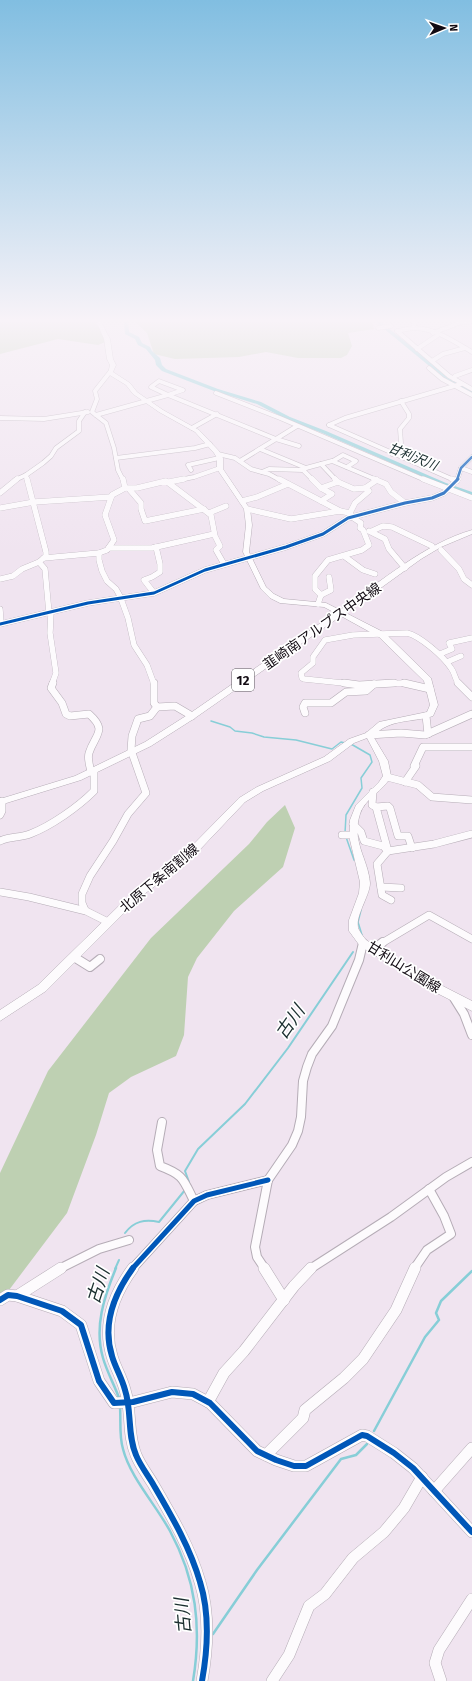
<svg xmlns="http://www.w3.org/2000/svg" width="472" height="1681" viewBox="0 0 472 1681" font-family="'Fira Sans','Noto Sans JP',sans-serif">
  <rect width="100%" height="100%" fill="#f0e4f0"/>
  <g fill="#bed0b2">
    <path d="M0 318H91L110 340 98 345 58 339 0 354Z"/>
    <path d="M131 318H373L372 320 374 329 348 333 352 346 347 355 341 358H298L266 352 239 357 175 359 154 354 147 333Z"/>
    <path d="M285 805 295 828 283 867 234 911 197 958 188 977 184 1035 176 1056 131 1077 109 1093 96 1135 67 1213 0 1302V1173L48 1071 151 938 249 844 267 822Z"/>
  </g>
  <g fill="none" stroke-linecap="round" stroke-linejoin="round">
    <g stroke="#87ced7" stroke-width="1.5">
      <path d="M211 721 230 727 235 731 252 733 264 737 296 740 332 749 341 742 345 743"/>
      <path d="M345 833 346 815 362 788 361 778 372 762 370 755 351 744"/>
      <path d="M346 837 354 860"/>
      <path d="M361 910 358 922 362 935"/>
    </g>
    <g stroke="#87ced7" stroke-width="2">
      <path d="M189 1182 185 1171 198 1149 245 1104 288 1048 353 952"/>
      <path d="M125 1233C134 1221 145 1219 159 1222L185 1190"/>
      <path d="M115 1269 119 1260"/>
    </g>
    <g stroke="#87ced7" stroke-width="2.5">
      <path d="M116 1268C104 1297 94 1327 103 1358 107 1372 114 1384 119 1398"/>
      <path d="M120 1407C121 1421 119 1436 123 1449 130 1477 156 1505 170 1531 196 1579 202 1627 193 1681"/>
      <path d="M374 1431 425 1337 439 1320 436 1313 441 1301 472 1271"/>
      <path d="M211 1634H213L257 1570 341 1459 356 1455 367 1444"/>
    </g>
    <g fill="#87ced7" fill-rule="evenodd">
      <path d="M120 318H125L128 320 129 332 139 337 142 343 150 347 152 351 160 358 162 365 166 369 218 389 261 402 290 417 326 431 446 483 472 492V496L442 485 322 433 286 419 257 404 214 391 162 371 156 365 155 360 146 349 138 345 135 339 125 334 124 322Z"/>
      <path d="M371 318H376L449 377 472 390V394L445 379Z"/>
    </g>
    <g stroke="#b5acb6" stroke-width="5">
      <g id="minor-far4">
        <path d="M412 318 415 328"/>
        <path d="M378 328 391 326"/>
        <path d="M397 331 449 376 472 389"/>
        <path d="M397 331C403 330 410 328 416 328 436 329 455 342 472 352"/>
        <path d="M433 333 459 323 472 321"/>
        <path d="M417 349 438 335"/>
        <path d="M432 361 443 354 465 348"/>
        <path d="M429 368 442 379 472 395"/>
        <path d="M110 372 95 391 97 399 92 412 106 423 114 448 118 470 123 480"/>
        <path d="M454 379 455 376 472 370"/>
        <path d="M159 381 183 390 168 395 151 387Z"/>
        <path d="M216 393 280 418 425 480"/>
        <path d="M96 415 168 395 276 439 240 461"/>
        <path d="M0 418 44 419 88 412"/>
        <path d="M329 425 345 418 461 384"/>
        <path d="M329 425 454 480"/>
        <path d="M192 428 217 414"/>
        <path d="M276 439 297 426"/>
        <path d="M276 439 299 446"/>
        <path d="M260 449 306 468 303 470 269 469 262 472"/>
        <path d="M218 454 235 458 251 469 269 474 280 480"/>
        <path d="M392 454 401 443 400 429 409 418V414L401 401"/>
        <path d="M116 458 195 448 210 444"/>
        <path d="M333 461 343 455 356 461 347 467"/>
        <path d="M321 464 336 480"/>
        <path d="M306 468 332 461 377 480"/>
        <path d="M461 468 472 472"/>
        <path d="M191 470 188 465 219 458"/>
        <path d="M303 470 313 480"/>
        <path d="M26 475 27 480"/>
        <path d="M15 480 26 475 43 463 51 456 56 448 79 431V421L85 412"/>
        <path d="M179 480 194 477 220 468"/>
        <path d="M457 480 461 468 472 457"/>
      </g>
    </g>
    <g stroke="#b5acb6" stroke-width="6">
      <g id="minor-far3">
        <path d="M27 479 46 552V556L39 562 45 569 49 613"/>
        <path d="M123 479 125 488"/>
        <path d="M279 479 340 511"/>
        <path d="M312 479 321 488 332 494 321 501"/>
        <path d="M374 479 386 484 391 492 405 503"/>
        <path d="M423 479 472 498"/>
        <path d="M452 479 457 481"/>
        <path d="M169 482 184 479"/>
        <path d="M338 482 354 489 365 488"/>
        <path d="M321 488 338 482 335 479"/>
        <path d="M129 489 141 503V509L145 521 204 509"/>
        <path d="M0 493 17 479"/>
        <path d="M242 501 257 497 288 484"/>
        <path d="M0 508 34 502 111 497"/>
        <path d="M247 509 291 519 340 511 350 513 352 517 361 523 360 528 363 530 369 545 362 550 328 560 315 576V589L321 595 318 604"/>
        <path d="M209 513 226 506"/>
        <path d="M350 513 355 503 369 491 365 488 377 480"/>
        <path d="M369 531 385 539 389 549 405 568"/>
        <path d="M372 531 383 526 392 527 432 546"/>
        <path d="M109 548H152L214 534"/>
        <path d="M441 550 459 569 464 579 472 585"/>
        <path d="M99 553V560L102 571 107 581 116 589 120 596 128 618 134 645 147 665 154 684"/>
        <path d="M344 556 363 570 375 574"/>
        <path d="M44 558 99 553 107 550 114 540 105 515 112 495 125 488H137L166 481 211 515 215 536 220 546 216 550 224 564"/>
        <path d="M0 579 13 576 22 569 39 562"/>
        <path d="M154 593 144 580 152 577 160 572V564L156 547"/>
        <path d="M321 595 331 590 329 577"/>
        <path d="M0 609 1 623"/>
        <path d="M51 613 50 633 56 673 52 684"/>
        <path d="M0 624 88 603 154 593 205 570 286 547 323 534 348 518 405 503 432 498 444 493 458 479"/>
        <path d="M440 654 452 649 449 643 472 638"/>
        <path d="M447 662 461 656"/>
        <path d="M353 684 304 679 302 678 301 673 313 663V657L325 640 353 635 407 633C420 636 443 656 451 668 455 673 455 680 459 684"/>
        <path d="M372 684 402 683 408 684"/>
      </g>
    </g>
    <g stroke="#b5acb6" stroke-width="8">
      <g id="minor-far2">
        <path d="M53 683 51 688 62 703 66 714 70 716 89 714C108 731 95 734 89 753 87 759 90 766 91 772"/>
        <path d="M154 683V703L157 707"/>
        <path d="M344 683 359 685 394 683"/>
        <path d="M404 683 430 689"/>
        <path d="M458 683 472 697"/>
        <path d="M157 707 175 706 192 716"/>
        <path d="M305 713 303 707 305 703H331L346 692 366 691 374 684"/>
        <path d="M426 716 428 734"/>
        <path d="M369 735 401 733 425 735 472 714"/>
        <path d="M414 766 423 747H472"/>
        <path d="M387 777 418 785 432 797 472 800"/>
        <path d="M405 782 416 766"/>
        <path d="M373 792 372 805 376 807 388 851 434 844 472 834"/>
        <path d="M376 807 388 806 390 808 398 836H408L412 848"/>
        <path d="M0 815 2 811V801"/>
        <path d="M353 824 361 832 364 841 383 846 388 851 377 864 382 895 391 900"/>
        <path d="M342 835H352"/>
        <path d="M0 841C10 836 20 838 30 834 51 826 78 807 94 791V771"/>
        <path d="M381 887 401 888"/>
        <path d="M0 892 29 897 86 911 108 922"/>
        <path d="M85 910 82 903V894L90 876 113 841 128 814 146 793 131 750 132 736 138 719 150 716 157 707"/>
        <path d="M382 943 429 915 472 939"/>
      </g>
    </g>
    <g stroke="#b5acb6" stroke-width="10">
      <g id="minor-far1">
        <path d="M374 949 383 942"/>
        <path d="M74 957 90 967 100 959"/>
        <path d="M454 998 464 1014 472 1035"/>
        <path d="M162 1122 157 1150 160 1166C184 1175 183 1179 194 1201"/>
        <path d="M59 1269 99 1249 129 1240"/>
        <path d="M132 1269 194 1201 207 1195 268 1180"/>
        <path d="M265 1269 257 1257 255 1247 268 1180 292 1145 298 1131 301 1117 303 1081 307 1067 312 1054 332 1026 359 960 363 943"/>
        <path d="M310 1269 391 1217 446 1177 472 1162"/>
        <path d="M414 1269 427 1250 451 1234 444 1216 429 1189"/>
      </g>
    </g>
    <g stroke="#b5acb6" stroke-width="12">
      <g id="minor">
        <path d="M133 1268C114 1294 102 1324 112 1356 115 1367 122 1378 125 1390 132 1411 127 1434 136 1455 140 1465 147 1474 153 1484 171 1515 190 1547 200 1582 210 1614 208 1648 202 1681"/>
        <path d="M264 1268 284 1300"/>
        <path d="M17 1296 61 1268"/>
        <path d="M0 1300 8 1295 17 1296 62 1311 81 1325 99 1381 114 1403 133 1402 172 1392 193 1394 210 1403 257 1451 276 1460 294 1466H306L362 1435 367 1436 394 1453 413 1468 472 1532"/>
        <path d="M208 1402 224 1373 244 1351 294 1286 311 1268"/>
        <path d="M266 1455 303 1418 305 1410 344 1378 363 1359 396 1310 415 1268"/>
        <path d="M434 1491 472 1448"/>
        <path d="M272 1681 289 1655 309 1606 325 1594 353 1558 384 1532 404 1508 422 1477"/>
        <path d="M441 1681 435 1663 439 1650 472 1599"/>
      </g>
    </g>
    <g stroke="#b5acb6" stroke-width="1">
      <path id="major" d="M95 318H99L110 339 113 359 116 365 113 372 130 383 137 392 163 410 199 430 219 451 223 458V469L250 509 252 525 249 552 266 587 274 594 284 599 326 603 340 610C380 582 426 543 472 530V534L441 547 421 559 346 613 385 633 431 678 438 705 433 716C411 723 391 718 373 736L388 761 391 776C384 791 365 798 360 814 351 842 368 858 370 883 370 896 353 919 359 930 361 934 364 937 366 940L435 982 472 1001V1011L427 988 360 946 349 931V920L359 893 360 882 350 840V820L356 805 379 782 383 776 379 761 367 738 354 743 330 761 263 791 245 802 191 859 139 898 46 991 0 1021V1010L38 985 133 892 185 853 239 798 257 787 324 757 349 739 366 733 379 722 427 712 430 705 424 681 379 637 341 616 195 718 151 746 81 780 0 805V799L75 776 145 742 189 714 335 613 324 607 280 603 270 598 261 589 243 552 246 525 244 509 217 469V458L214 453 195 432 159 412 133 394 126 385 108 374 110 365 107 359 104 339Z"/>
    </g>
    <use href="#minor-far4" stroke="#fdfbfd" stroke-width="4"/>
    <use href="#minor-far3" stroke="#fdfbfd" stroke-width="5.5"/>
    <use href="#minor-far2" stroke="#fdfbfd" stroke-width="7"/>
    <use href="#minor-far1" stroke="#fdfbfd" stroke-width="8"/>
    <use href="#minor" stroke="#fdfbfd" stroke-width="11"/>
    <use href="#major" fill="#fdfbfd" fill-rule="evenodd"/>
    <g stroke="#fff" stroke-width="4">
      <path id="cycleway-far3" d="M457 480 461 468 472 457"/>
    </g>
    <g stroke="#fff" stroke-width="5">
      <path id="cycleway-far2" d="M0 624 88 603 154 593 205 570 286 547 323 534 348 518 405 503 432 498 444 493 458 479"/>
    </g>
    <g stroke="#fff" stroke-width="8">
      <path id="cycleway-far1" d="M132 1269 194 1201 207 1195 268 1180"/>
    </g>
    <g stroke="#fff" stroke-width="8">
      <g id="cycleway">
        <path d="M133 1268C114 1294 102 1324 112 1356 115 1367 122 1378 125 1390 132 1411 127 1434 136 1455 140 1465 147 1474 153 1484 171 1515 190 1547 200 1582 210 1614 208 1648 202 1681"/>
        <path d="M0 1300 8 1295 17 1296 62 1311 81 1325 99 1381 114 1403 133 1402 172 1392 193 1394 210 1403 257 1451 276 1460 294 1466H306L362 1435 367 1436 394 1453 413 1468 472 1532"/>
      </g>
    </g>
    <use href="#cycleway-far3" stroke="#0057b8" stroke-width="2.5"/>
    <use href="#cycleway-far2" stroke="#0057b8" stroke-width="3"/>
    <use href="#cycleway-far1" stroke="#0057b8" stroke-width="5"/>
    <use href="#cycleway" stroke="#0057b8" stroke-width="6"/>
  </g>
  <linearGradient id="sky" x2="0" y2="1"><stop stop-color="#81bee1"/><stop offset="0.58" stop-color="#f8f3f8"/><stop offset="1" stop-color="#f8f3f8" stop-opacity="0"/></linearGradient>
  <rect width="472" height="553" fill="url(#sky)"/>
  <g text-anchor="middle" stroke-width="3.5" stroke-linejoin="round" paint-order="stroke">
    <g font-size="13" font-style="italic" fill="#1a2e2f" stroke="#fff">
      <text transform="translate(413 456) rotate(22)" y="5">甘利沢川</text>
    </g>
    <rect fill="#fff" stroke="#59545a" stroke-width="1" x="232" y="669" width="22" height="22" rx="3"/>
    <g font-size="13" font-weight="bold" fill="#120b13">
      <text x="243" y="685">12</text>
    </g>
    <g font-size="14" fill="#120b13" stroke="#fff">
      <text transform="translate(322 626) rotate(-35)" y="5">韮崎南アルプス中央線</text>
      <text transform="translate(159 878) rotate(-40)" y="5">北原下条南割線</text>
      <text transform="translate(404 967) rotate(32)" y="5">甘利山公園線</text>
    </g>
    <g font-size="18" font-style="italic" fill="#1a2e2f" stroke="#fff">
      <text transform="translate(290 1022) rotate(-55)" y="6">古川</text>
      <text transform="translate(98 1286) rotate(-72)" y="6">古川</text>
      <text transform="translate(183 1616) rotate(-95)" y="6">古川</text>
    </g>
  </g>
  <g transform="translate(444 28) rotate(88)" stroke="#ffffff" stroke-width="3" paint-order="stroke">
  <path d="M0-3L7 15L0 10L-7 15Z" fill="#120b13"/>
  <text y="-6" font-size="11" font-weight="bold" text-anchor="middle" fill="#120b13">N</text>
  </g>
</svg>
